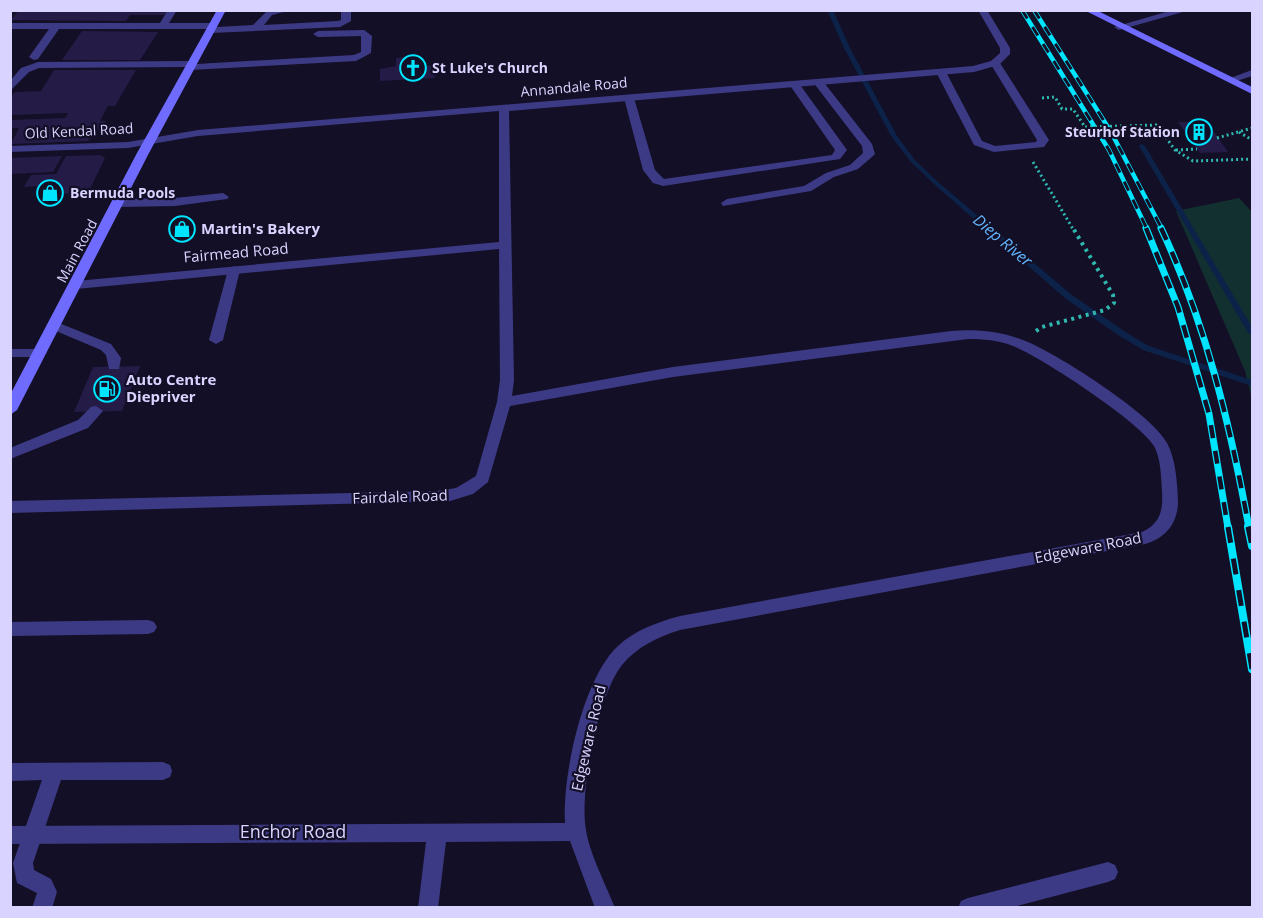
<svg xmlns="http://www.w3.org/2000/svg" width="1263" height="918" viewBox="0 0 1263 918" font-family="'Open Sans',sans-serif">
  <rect width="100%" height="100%" fill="#130f26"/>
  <path fill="#12302f" d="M1239 198 1252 212V399L1245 371 1176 211Z"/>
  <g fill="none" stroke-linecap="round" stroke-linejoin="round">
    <g fill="#0c2248" fill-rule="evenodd">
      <path d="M827 10H833L850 48 897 136 915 160 939 183 1072 295 1127 333 1149 346 1252 380V386L1143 350 1121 337 1066 299 935 185 911 162 891 136 844 48Z"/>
      <path d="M1142 144 1145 146 1252 327V335L1248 333 1139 146Z"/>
    </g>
  </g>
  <g fill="#241b47">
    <path d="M19 10H170L167 15H130L126 21 11 20Z"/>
    <path d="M82 31 158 32 140 60H62Z"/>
    <path d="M420 56V65L434 66 435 78 380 81V69L396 66V58Z"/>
    <path d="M54 70H136L115 106H108L100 121H106L102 129 94 130 88 141 11 144 19 128H10V120L65 118 68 113 10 115V98L15 92 41 91Z"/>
    <path d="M1178 122H1207L1228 152 1200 153Z"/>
    <path d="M100 155 105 158 88 193 39 194 43 186 24 187 31 175 56 174 66 156Z"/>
    <path d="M62 156 53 172 10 174V158Z"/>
    <path d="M140 366 122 411 74 412 93 367Z"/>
  </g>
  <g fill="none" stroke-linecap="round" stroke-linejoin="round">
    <g stroke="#2fb8b0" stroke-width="3" stroke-dasharray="2 3" stroke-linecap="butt">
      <path d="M1042 98 1055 97 1062 109H1073L1085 127"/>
      <path d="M1157 125 1175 150 1193 161 1252 159"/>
      <path d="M1239 132 1252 140"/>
      <path d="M1217 138 1252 128"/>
      <path d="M1176 150 1197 149"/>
      <path d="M1033 162 1073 229"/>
    </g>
    <path stroke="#2fb8b0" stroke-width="4" stroke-dasharray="3 4.5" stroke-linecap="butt" d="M1036 331 1042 327 1105 310 1114 303 1113 295 1073 228"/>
    <g fill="#3d3a85" fill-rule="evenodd">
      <path d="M168 10H177L169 23H213L217 27 253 25 268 10H291L272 15 264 25 338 21 341 20V10H351V21L340 27 211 33 207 29H59L38 59 34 60 29 57 49 29H10V23H160Z"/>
      <path d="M364 30 372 36 371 53 356 61 190 70 185 67 39 68 29 72 10 91V81L21 68 38 62 192 61 197 64 354 55 361 52V36L318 37 313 34 318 31Z"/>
      <path d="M995 60 1000 63 1049 140 1044 147 994 152 974 145 936 72 941 69 946 72 982 141 995 146 1036 142 1037 140 990 63Z"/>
      <path d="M1252 70V76L1230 83 1225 80Z"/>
      <path d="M818 79 822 80 872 144 875 154 873 156 858 169 834 177 811 191 723 206 721 203 727 199 804 186 826 173 850 165 863 153 862 146 813 82Z"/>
      <path d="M794 81 798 82 847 150 840 159 663 186 653 183 643 170 624 98 629 95 634 98 655 170 664 179 832 155 835 150 789 84Z"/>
      <path d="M223 193 229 197 227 199 175 206 118 207 112 203 118 199 175 198Z"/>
      <path d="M234 266 240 270 223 340 216 344 209 340 228 270Z"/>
      <path d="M54 321 111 344 121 358 119 369H109L106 355 101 350 49 328 47 325 49 322Z"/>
      <path d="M10 349H40L47 353 40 357H10Z"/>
      <path d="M96 406 103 411 88 428 10 459V448L78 420 91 407Z"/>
      <path d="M148 620 154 622 157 627 154 632 148 634 10 636V622Z"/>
      <path d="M163 762 170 765 172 771 170 777 163 780H61L33 863 34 870 51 879 57 892 52 908H32L37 893 17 883 13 863 42 780 10 781V763Z"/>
    </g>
    <g fill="#3d3a85" fill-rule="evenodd">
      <path d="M978 10H987L1010 48V54L999 65 974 72 509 111 514 380 512 396 673 367 951 331C975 329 1000 331 1023 340 1055 352 1152 414 1167 443 1176 460 1177 482 1178 501 1178 523 1166 538 1145 544L680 630C657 637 637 647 622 665 598 695 579 792 586 830 589 852 606 885 615 908H595L570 841 446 842 438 908H418L426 842 10 844V826L565 823C562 776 583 678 618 646 635 630 658 622 680 616L1142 532C1161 523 1163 510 1162 491 1161 477 1161 459 1154 446 1140 422 1041 357 1013 346 999 340 983 339 968 339L673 377 510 406 488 482 473 494 450 501 10 513V501L437 491 456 488 476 476 497 402 500 380 499 249 76 289 70 285 76 281 499 242V111L198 136 128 148 10 152V146L128 142 198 130 973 66 991 61 1000 53V48Z"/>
      <path d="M1173 10H1190L1119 30 1114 27Z"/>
      <path d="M1108 862 1115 865 1118 872 1115 879 1108 882 1009 908H958L961 901 968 898Z"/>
    </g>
    <g fill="#6f6bff" fill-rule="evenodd">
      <path d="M217 10H226L149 153 17 410 10 415V395L137 153Z"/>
      <path d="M1084 10H1096L1252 87V94Z"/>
    </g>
    <g stroke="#00e5ff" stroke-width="4.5">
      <g id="rail-far2">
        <path d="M1022 10 1109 150 1147 229"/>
        <path d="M1034 10 1111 132 1162 229"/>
      </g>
    </g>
    <g stroke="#00e5ff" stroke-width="7">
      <g id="rail-far1">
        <path d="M1146 228 1178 307 1209 414 1228 528"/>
        <path d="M1161 228C1206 324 1230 424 1249 528"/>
      </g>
    </g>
    <g stroke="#00e5ff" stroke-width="8">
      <g id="rail">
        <path d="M1228 527 1252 669"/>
        <path d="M1248 527 1252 546"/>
      </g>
    </g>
    <use href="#rail-far2" stroke="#130f26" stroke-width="3" stroke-dasharray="10" stroke-linecap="butt"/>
    <use href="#rail-far1" stroke="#130f26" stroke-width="4.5" stroke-dasharray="13" stroke-linecap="butt"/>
    <use href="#rail" stroke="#130f26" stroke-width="5" stroke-dasharray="16" stroke-linecap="butt"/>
    <path stroke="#2fb8b0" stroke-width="3" stroke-dasharray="2 3" stroke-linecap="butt" d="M1085 127 1157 125"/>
  </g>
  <defs>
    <g id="church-ring" transform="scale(1.35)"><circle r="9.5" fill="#130f26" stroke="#00e5ff" stroke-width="1.5"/><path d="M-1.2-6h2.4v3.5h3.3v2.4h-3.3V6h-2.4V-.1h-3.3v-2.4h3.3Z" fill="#00e5ff"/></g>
    <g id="building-ring" transform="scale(1.35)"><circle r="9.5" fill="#130f26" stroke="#00e5ff" stroke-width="1.5"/><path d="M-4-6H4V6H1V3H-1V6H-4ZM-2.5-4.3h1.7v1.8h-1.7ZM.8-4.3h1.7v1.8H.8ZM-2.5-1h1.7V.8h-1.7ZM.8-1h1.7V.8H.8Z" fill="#00e5ff"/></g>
    <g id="shop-ring" transform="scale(1.35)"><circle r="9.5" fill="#130f26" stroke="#00e5ff" stroke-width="1.5"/><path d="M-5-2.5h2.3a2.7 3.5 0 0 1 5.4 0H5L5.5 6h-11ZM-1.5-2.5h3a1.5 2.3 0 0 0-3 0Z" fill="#00e5ff"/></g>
    <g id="fuel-ring" transform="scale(1.35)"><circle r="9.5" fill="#130f26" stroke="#00e5ff" stroke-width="1.5"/><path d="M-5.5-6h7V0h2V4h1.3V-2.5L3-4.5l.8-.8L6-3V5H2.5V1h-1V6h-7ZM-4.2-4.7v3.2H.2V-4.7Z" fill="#00e5ff"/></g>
  </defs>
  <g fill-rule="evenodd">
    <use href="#church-ring" x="413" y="68"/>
    <use href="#building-ring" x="1199" y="132"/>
    <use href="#shop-ring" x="50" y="193"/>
    <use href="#shop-ring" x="182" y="229"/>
    <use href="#fuel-ring" x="107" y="389"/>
  </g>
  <g text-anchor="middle" stroke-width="4.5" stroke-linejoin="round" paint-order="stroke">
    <g font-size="14" font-weight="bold" fill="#d9d4ff" stroke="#130f26" text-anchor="start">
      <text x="432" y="73">St Luke's Church</text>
      <text x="1180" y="137" text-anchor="end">Steurhof Station</text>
      <text x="70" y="198">Bermuda Pools</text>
    </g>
    <g font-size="14" fill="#d9d4ff" stroke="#130f26">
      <text transform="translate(574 87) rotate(-5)" y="5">Annandale Road</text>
      <text transform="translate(79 131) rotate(-3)" y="5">Old Kendal Road</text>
      <text transform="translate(77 251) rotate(-62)" y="5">Main Road</text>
    </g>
    <g font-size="15" font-weight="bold" fill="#d9d4ff" stroke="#130f26" text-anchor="start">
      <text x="201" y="234">Martin's Bakery</text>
      <text x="126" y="385">Auto Centre<tspan x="126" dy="17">Diepriver</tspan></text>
    </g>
    <g font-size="15" fill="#d9d4ff" stroke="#130f26">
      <text transform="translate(236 253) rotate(-5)" y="5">Fairmead Road</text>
      <text transform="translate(400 497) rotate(-2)" y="5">Fairdale Road</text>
      <text transform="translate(1088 548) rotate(-11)" y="5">Edgeware Road</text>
      <text transform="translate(589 738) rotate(-77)" y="5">Edgeware Road</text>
    </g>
    <g font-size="16" font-style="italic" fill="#62b6ff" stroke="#130f26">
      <text transform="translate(1003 240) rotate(40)" y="6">Diep River</text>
    </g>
    <g font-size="18" fill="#d9d4ff" stroke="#130f26">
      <text x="293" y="838">Enchor Road</text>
    </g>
  </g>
  <rect width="1263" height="918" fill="none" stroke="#d9d4ff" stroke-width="24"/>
</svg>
